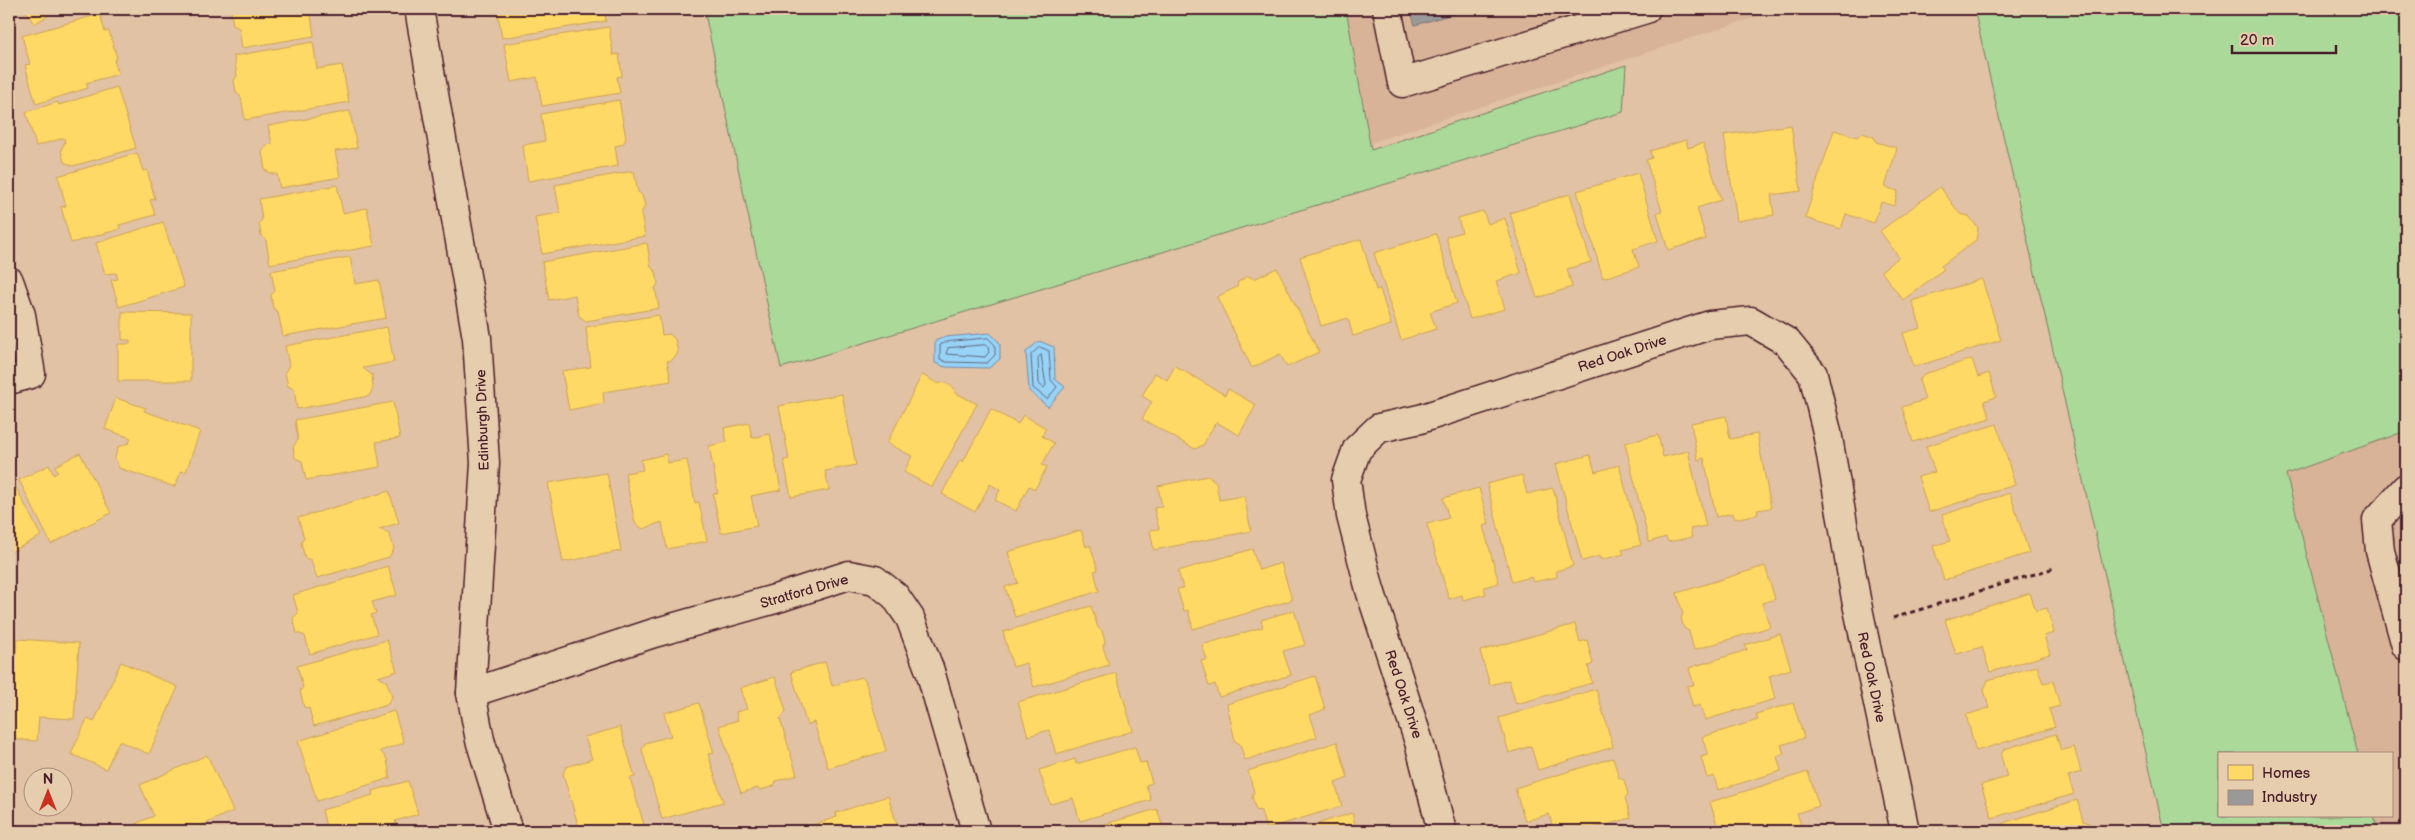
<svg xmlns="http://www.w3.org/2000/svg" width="2415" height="840" viewBox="0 0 2415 840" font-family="'Balsamiq Sans',sans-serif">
  <rect width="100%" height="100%" fill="#e2c2a4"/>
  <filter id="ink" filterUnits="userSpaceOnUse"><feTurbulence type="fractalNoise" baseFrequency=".02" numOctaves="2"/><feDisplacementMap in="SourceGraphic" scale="10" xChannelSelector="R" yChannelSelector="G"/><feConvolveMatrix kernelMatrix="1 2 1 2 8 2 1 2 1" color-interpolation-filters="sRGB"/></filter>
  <g filter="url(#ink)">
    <g fill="#d8b398">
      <path d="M1346 9H1780L1370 143Z"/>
      <path d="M2406 431V831H2378L2374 816H2391V754H2358L2286 473Z"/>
    </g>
    <g fill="#aad999" stroke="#7a7c62">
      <path d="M704 9H1346L1371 150 1626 65 1623 112 781 368Z"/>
      <path d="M1974 9H2406V431L2286 474 2358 754H2219V816H2374L2378 831H2164Z"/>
    </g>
    <g fill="#96d3f7" stroke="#788ba5">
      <path d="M990 333 1000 343V359L989 368 945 367 935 363V341L945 337Z"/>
      <path d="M1039 341 1054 347 1055 379 1065 387 1048 407 1029 391 1026 352Z"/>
    </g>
    <g fill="#ffd966" stroke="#c9a154">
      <path d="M25 9H59L34 24Z"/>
      <path d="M235 9H310L314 36 242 48 239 28 233 25 231 13Z"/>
      <path d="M497 9H604L606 21 502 38Z"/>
      <path d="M100 14 105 32 109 31 117 58 114 60 118 74 86 83 88 88 36 104 25 65 30 64 22 36Z"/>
      <path d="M609 27 613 55 619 54 622 76 617 77 620 93 542 106 537 77 511 82 504 44Z"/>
      <path d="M313 42 317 69 342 65 349 102 245 120 241 97 236 92 234 80 237 76 234 56Z"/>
      <path d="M117 87 136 148 73 166 64 162 61 150 65 142 64 138 36 146 26 112 58 102 59 105Z"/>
      <path d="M619 100 626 138 623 144 615 146 618 166 528 181 523 145 545 141 541 114Z"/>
      <path d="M350 111 357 148 335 151 340 177 280 188 277 174H272L265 170 262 152 267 145 272 144 268 126Z"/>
      <path d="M1791 125 1801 191 1771 195 1774 215 1737 221 1724 135Z"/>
      <path d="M1834 130 1857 137 1862 133 1874 137 1876 142 1897 148 1885 187 1898 191 1894 206 1881 202 1874 223 1846 214 1841 229 1805 218Z"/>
      <path d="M1686 140 1688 148 1703 143 1721 200 1697 208 1706 239 1668 250 1657 213 1662 211 1646 160 1652 158 1650 151Z"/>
      <path d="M137 153 143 171 147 170 155 199 150 200 155 215 119 225 120 229 71 243 61 207 66 206 58 176Z"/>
      <path d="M634 171 638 192 642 195 645 206 641 213 645 236 542 254 535 217 560 213 555 185Z"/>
      <path d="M1638 173 1658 241 1633 249 1639 267 1603 278 1577 191Z"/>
      <path d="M337 185 343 213 367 208 374 246 270 264 266 240 261 235 259 223 262 220 259 199Z"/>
      <path d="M1940 187 1960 214 1969 216 1978 228 1976 240 1941 266 1944 269 1903 300 1881 271 1899 257 1880 231Z"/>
      <path d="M1570 194 1591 262 1567 269 1572 287 1537 298 1510 213Z"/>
      <path d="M1483 211 1488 224 1505 218 1521 273 1496 281 1505 309 1470 319 1446 237 1462 232 1458 218Z"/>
      <path d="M163 222 184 287 119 307 111 280 118 279 116 273 105 274 96 243Z"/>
      <path d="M1436 234 1457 303 1430 312 1436 329 1401 340 1374 253Z"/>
      <path d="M1361 239 1376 290 1380 289 1391 325 1353 336 1348 318 1321 326 1300 257Z"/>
      <path d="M647 243 651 267 656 272 658 284 655 288 659 308 586 321 579 316 575 295 549 300 542 262Z"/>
      <path d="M350 257 355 284 379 280 386 318 283 336 278 312 273 308 271 295 275 291 271 271Z"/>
      <path d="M1277 268 1319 352 1287 367 1280 354 1252 368 1217 297 1237 287 1238 282 1248 276 1254 279Z"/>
      <path d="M1982 279 2001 340 1914 367 1903 333 1921 328 1912 301Z"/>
      <path d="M122 312 191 313V381H118V344H130V340H122Z"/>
      <path d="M659 315 662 335 669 334 675 339 678 353 672 360 667 361 671 381 603 392 604 403 569 410 562 371 591 367 586 327Z"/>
      <path d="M387 327 394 362 363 368 372 375 373 388 369 396 297 409 294 389 288 386 285 372 289 365 285 346Z"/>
      <path d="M1972 359 1978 377 1989 373 1996 397 1984 401 1990 418 1913 442 1902 407 1925 400 1919 380 1924 374Z"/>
      <path d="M1175 366 1225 395 1228 389 1256 405 1239 435 1216 422 1203 445 1195 449 1142 419 1152 402 1142 396 1155 373 1167 380Z"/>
      <path d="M922 375 939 384 944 382 954 388 956 393 977 404 932 487 904 472 912 456 887 443Z"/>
      <path d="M842 394 856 465 825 471 829 490 791 497 784 460 789 459 779 406Z"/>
      <path d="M116 398 146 408 144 411 200 431 186 472 181 471 175 487 119 468 115 458 118 447 129 443 131 438 105 429Z"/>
      <path d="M393 402 400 438 376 442 380 467 306 480 302 461 295 458 293 447 298 440 295 420Z"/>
      <path d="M991 409 1018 424 1023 415 1046 428 1042 436 1054 443 1042 465 1047 467 1035 489 1029 486 1016 511 995 500 1000 490 990 484 975 512 942 494 960 460 963 462Z"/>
      <path d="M1726 416 1730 439 1757 434 1771 508 1757 510 1758 514 1735 519 1733 513 1716 517 1704 458 1698 460 1691 423Z"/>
      <path d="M749 423 752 438 770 434 781 490 751 496 757 526 721 533 713 494 718 493 709 446 727 442 724 428Z"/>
      <path d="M1997 424 2015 485 1929 512 1918 477 1935 472 1926 446Z"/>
      <path d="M1658 435 1663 457 1688 451 1706 526 1690 529 1692 537 1668 542 1666 537 1649 542 1625 443Z"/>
      <path d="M80 453 111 513 51 544 19 480 49 465 54 475 58 472 55 466Z"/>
      <path d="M666 454 668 463 687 460 695 503 699 502 707 541 667 549 662 522 643 529 635 523 625 473 643 470 641 460Z"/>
      <path d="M1590 455 1595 472 1619 465 1641 545 1622 550 1624 554 1601 560 1600 556 1582 561 1556 464Z"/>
      <path d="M607 473 621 551 563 562 548 483Z"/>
      <path d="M9 474 41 536 9 553Z"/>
      <path d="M1522 475 1527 494 1553 488 1573 566 1556 571 1557 577 1533 582 1531 577 1512 582 1487 484Z"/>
      <path d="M1208 476 1216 482 1219 500 1244 496 1251 531 1154 550 1150 530 1159 529 1154 508 1162 507 1158 486Z"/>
      <path d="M1479 488 1489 524 1483 526 1499 583 1484 587 1486 594 1463 600 1462 595 1449 599 1427 524 1449 518 1443 498Z"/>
      <path d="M389 491 399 523 379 529 389 533 394 549 389 557 317 578 311 560 305 558 301 543 304 538 298 518Z"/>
      <path d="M2010 493 2029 553 1944 580 1933 546 1950 541 1942 515Z"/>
      <path d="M1081 530 1086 547 1090 545 1098 570 1094 571 1099 591 1015 617 1005 587 1018 583 1008 552Z"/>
      <path d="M1252 549 1259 570 1281 563 1292 600 1193 629 1188 610 1184 611 1177 589 1183 588 1178 571Z"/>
      <path d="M388 566 397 595 372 602 376 613 371 615 377 634 310 654 305 636 297 633 293 618 298 613 293 595Z"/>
      <path d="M1765 566 1775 599 1762 603 1770 627 1694 650 1689 631 1684 628 1681 618 1683 614 1677 593Z"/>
      <path d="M2030 593 2036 611 2047 608 2054 633 2044 636 2050 654 1990 672 1982 647 1956 654 1945 620Z"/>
      <path d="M1091 606 1098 628 1102 631 1105 642 1103 647 1109 665 1034 687 1026 663 1013 667 1003 632Z"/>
      <path d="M1294 610 1305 645 1283 651 1291 675 1219 697 1215 684 1209 686 1201 661 1207 660 1202 645 1263 627 1261 620Z"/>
      <path d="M1575 624 1580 642 1587 640 1593 664 1588 666 1592 683 1516 704 1509 680 1490 685 1480 651Z"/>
      <path d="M1780 634 1791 669 1769 676 1775 699 1705 720 1700 705 1693 707 1687 686 1694 685 1689 668 1747 650 1745 645Z"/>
      <path d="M17 639 79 643 74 719 39 717 37 741 9 739V692L13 693Z"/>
      <path d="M387 640 397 671 378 677 387 682 392 697 387 705 314 726 309 708 304 707 300 691 303 687 297 666Z"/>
      <path d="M121 662 178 687 149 754 119 741 106 769 71 754 87 719 94 722Z"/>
      <path d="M825 662 832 686 861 677 865 680 886 751 828 768 814 722 807 725 791 672Z"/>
      <path d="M2037 666 2043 683 2053 681 2060 706 2049 709 2055 727 1976 751 1966 715 1989 708 1984 690 1988 680Z"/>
      <path d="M1116 673 1133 731 1056 754 1049 730 1028 736 1018 702Z"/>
      <path d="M1315 676 1325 709 1310 715 1317 737 1245 760 1240 744 1235 741 1227 704Z"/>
      <path d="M775 677 786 711 780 719 797 775 776 781 774 786 761 790 757 788 741 793 719 726 738 720 736 712 747 709 740 688Z"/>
      <path d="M1596 689 1613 747 1538 770 1531 746 1509 753 1499 718Z"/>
      <path d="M699 703 714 753 708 754 723 802 662 819 642 750 645 743 671 736 664 713Z"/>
      <path d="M1793 703 1804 738 1781 745 1784 754 1777 756 1781 771 1718 790 1714 776 1707 778 1701 757 1708 755 1702 737 1758 720 1756 714Z"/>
      <path d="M394 711 404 743 380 751 387 759 390 778 317 801 298 741Z"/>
      <path d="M620 727 635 777 630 778 644 825 624 831H580L563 774 566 767 592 759 585 737Z"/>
      <path d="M2056 734 2061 751 2074 747 2081 772 2068 776 2074 794 1992 818 1981 785 2007 777 2001 756 2004 749Z"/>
      <path d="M1337 742 1348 778 1335 783 1342 806 1266 829 1261 811 1256 810 1252 796 1254 792 1248 771Z"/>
      <path d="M1135 747 1140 763 1146 762 1152 783 1146 785 1151 800 1080 821 1073 798 1050 804 1039 770 1075 759 1076 764Z"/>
      <path d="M207 755 233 811 189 831H140L137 823 154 816 140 785Z"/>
      <path d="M1613 758 1619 778 1624 780 1628 794 1625 798 1631 818 1583 831H1554L1549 814 1525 821 1515 788Z"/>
      <path d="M1808 772 1819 806 1797 813 1803 831H1719L1710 802Z"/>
      <path d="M408 781 418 814 395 821 399 831H327L322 810 373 795 372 791Z"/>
      <path d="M888 796 899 831H795L837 817 836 813Z"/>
      <path d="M2077 800 2083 821 2089 823 2091 831H2005L2003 823Z"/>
      <path d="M1157 809 1164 831H1081Z"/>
      <path d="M1352 813 1357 831H1295Z"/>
      <path d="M1628 827 1629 831H1612Z"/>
    </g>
    <path fill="#999" stroke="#817478" d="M1410 9H1470L1415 25Z"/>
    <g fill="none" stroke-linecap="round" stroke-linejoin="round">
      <g stroke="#68677d" stroke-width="1">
        <path d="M988 338 995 345V355L987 363 946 362 940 359V345L946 342Z"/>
        <path d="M985 345 988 347 989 352 985 357 946 354 948 348Z"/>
        <path d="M1040 347 1049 351 1051 380 1057 387 1047 399 1033 388 1031 355Z"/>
        <path d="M1041 355 1046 385 1044 388 1039 384 1038 358Z"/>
      </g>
      <g stroke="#4a1f2b" stroke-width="31">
        <g id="minor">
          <path d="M419 9 477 338 485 463 471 693 480 740 508 831"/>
          <path d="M1387 9 1402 83 1646 9"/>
          <path d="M9 281 21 315 31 374 9 380"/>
          <path d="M2406 488 2377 520 2380 551 2406 646"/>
          <path d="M471 693 654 633 775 599 849 575 875 580 895 596 910 618 930 671 976 831"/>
          <path d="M1442 831 1419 742 1370 590 1351 516 1346 480 1357 449 1379 428 1420 419 1710 325 1751 321 1787 342 1813 374 1827 432 1856 599 1905 831"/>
        </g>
      </g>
      <path stroke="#4a1f2b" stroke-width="3" stroke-dasharray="5 4" stroke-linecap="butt" d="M1893 618 2054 568"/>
      <use href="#minor" stroke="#e5cdad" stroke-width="28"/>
    </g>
  </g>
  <g text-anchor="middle" stroke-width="5" stroke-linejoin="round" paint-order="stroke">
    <g font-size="14" fill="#4a1f2b" stroke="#e5cdad">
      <text transform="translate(1622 353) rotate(-18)" y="5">Red Oak Drive</text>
      <text transform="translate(482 420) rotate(-92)" y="5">Edinburgh Drive</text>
      <text transform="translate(804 591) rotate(-16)" y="5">Stratford Drive</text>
      <text transform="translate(1872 677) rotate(78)" y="5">Red Oak Drive</text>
      <text transform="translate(1404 694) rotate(72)" y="5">Red Oak Drive</text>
    </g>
  </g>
  <rect width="2415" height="840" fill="none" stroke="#e5cdad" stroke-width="30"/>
  <rect x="15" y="15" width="2385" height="810" fill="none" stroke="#4a1f2b" stroke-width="2" filter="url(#ink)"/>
  <rect x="2218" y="752" width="175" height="65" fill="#e5cdad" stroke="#a78779"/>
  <rect x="2228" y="765" width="25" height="15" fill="#ffd966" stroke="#a78779"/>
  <text x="2262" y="778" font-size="15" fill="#4a1f2b">Homes</text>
  <rect x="2228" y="790" width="25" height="15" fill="#999999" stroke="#a78779"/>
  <text x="2262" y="802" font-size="15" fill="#4a1f2b">Industry</text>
  <g transform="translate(48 792)"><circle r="24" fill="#e5cdad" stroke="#a78779"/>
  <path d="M0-4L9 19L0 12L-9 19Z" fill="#c8321e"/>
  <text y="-8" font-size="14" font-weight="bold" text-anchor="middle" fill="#4a1f2b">N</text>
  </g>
  <path d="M2232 45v8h104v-8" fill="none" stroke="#4a1f2b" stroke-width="2.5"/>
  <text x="2240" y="45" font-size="15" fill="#4a1f2b" stroke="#e5cdad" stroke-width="4" paint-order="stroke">20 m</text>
</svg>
